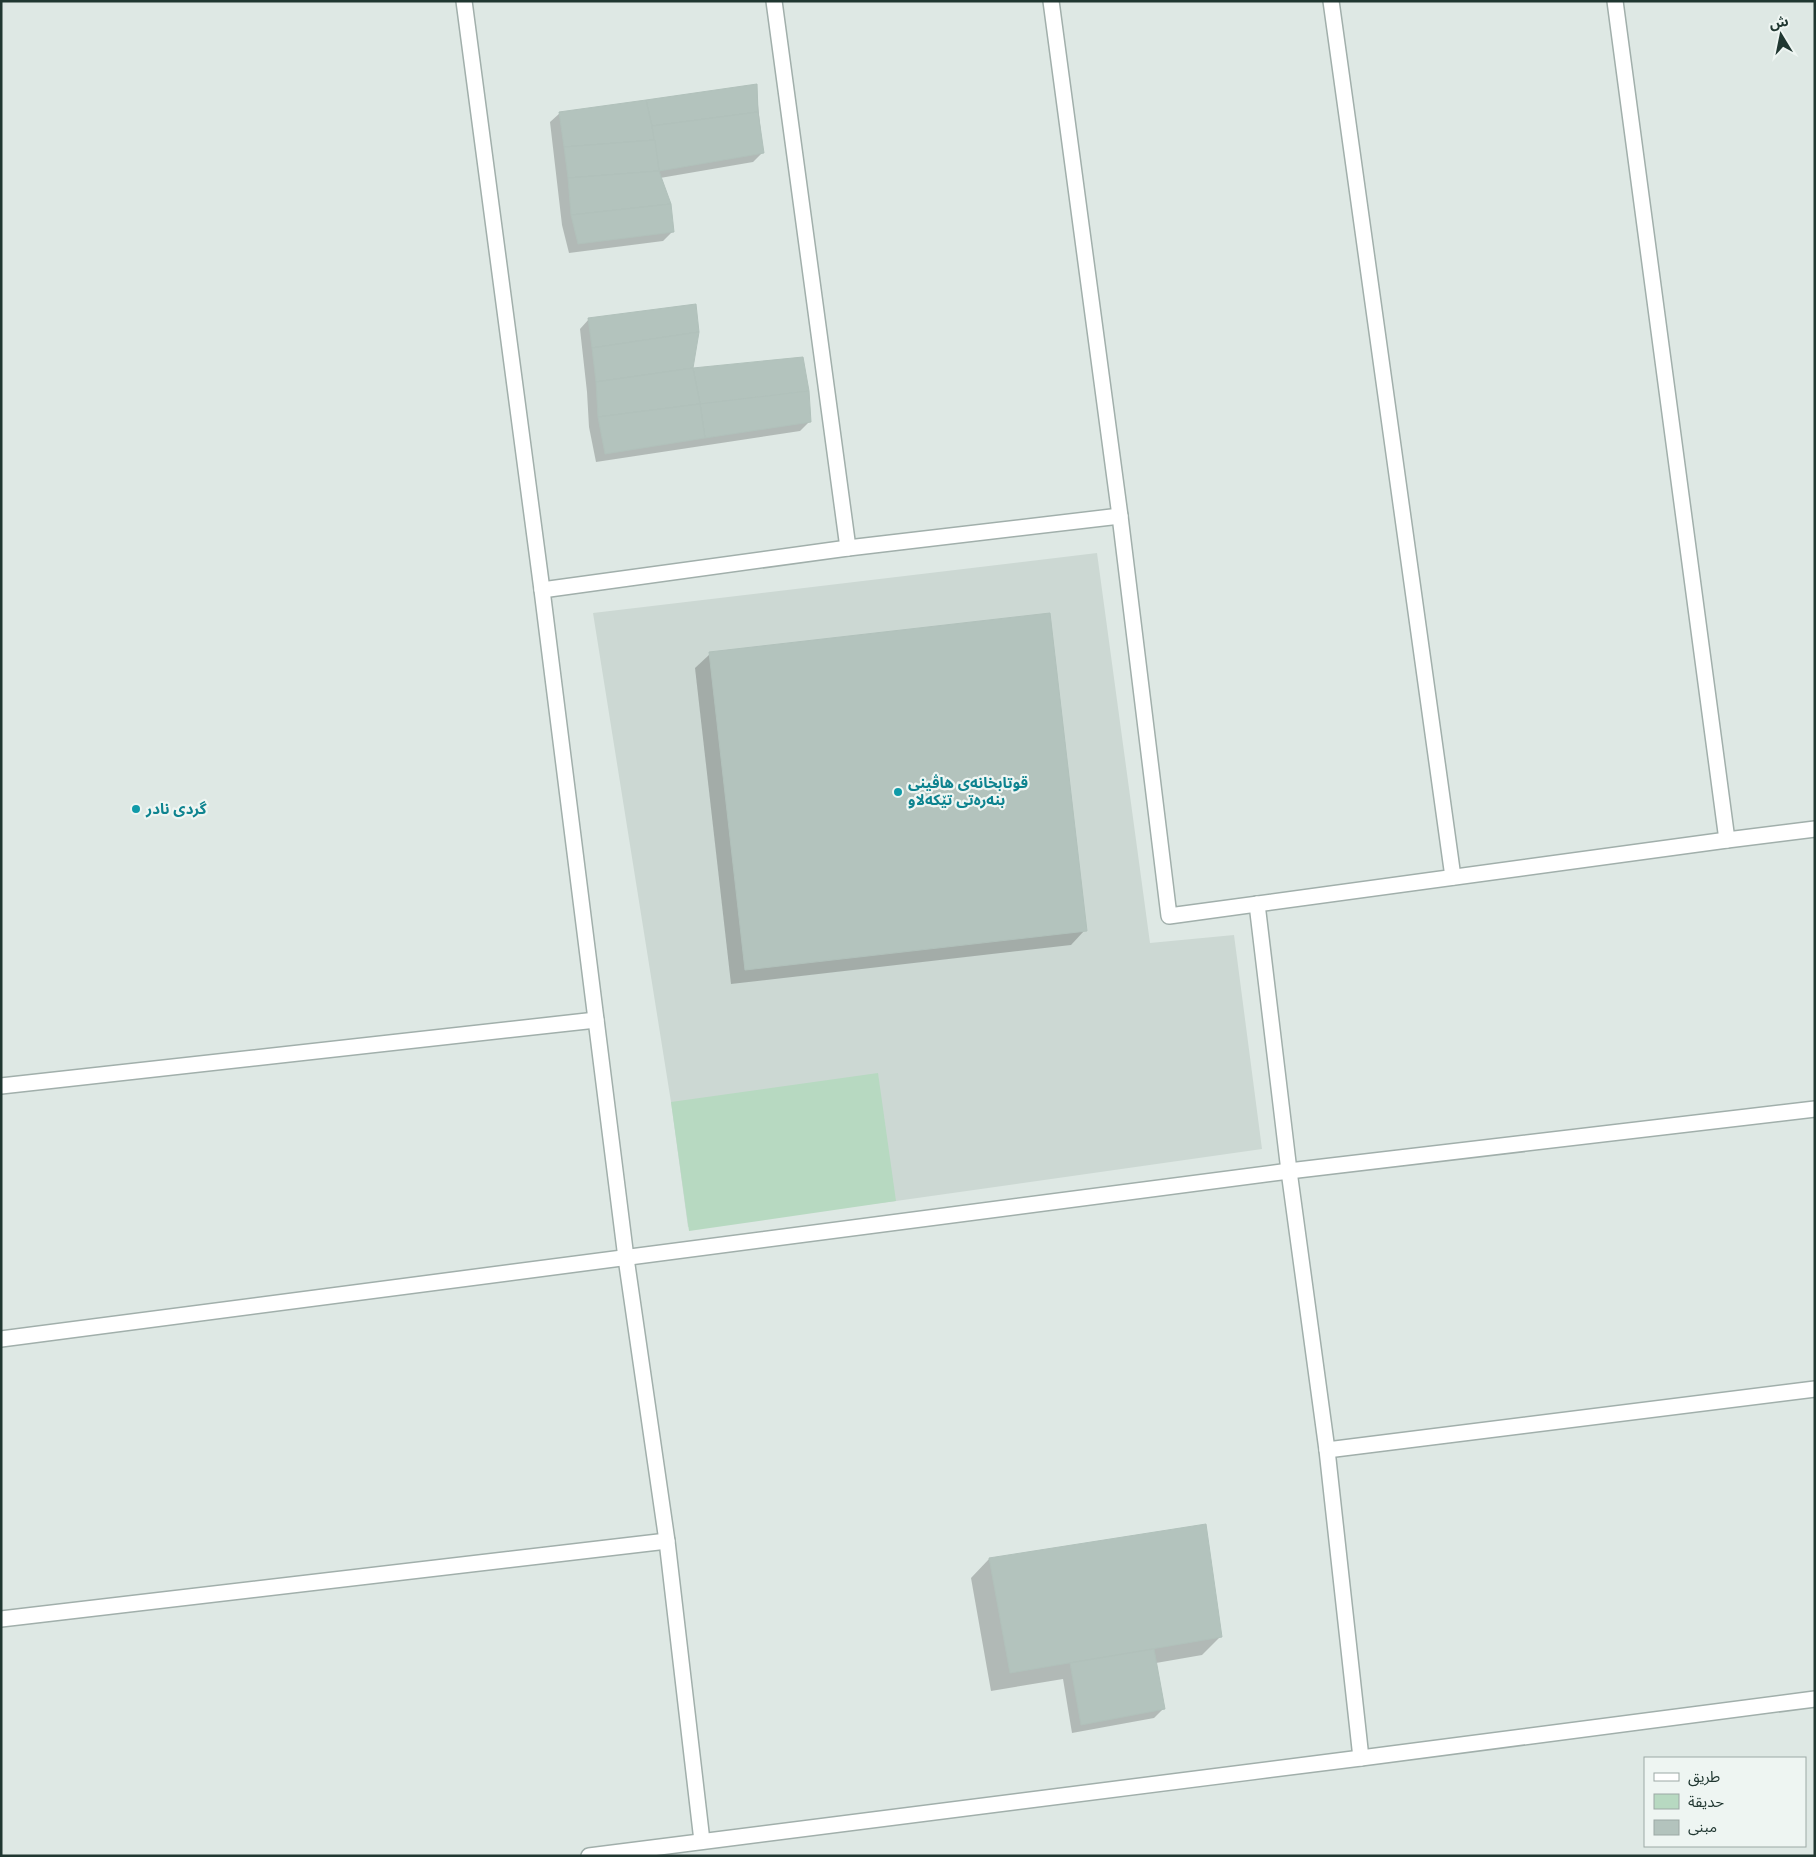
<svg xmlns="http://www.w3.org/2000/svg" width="1816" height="1857" viewBox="0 0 1816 1857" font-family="'Varela Round','Noto Sans Arabic',sans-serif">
  <rect width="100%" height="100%" fill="#dee8e4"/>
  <path fill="#ccd8d3" d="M1097 553 1150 943 1234 935 1262 1149 896 1201 688 1227 671 1102 593 613Z"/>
  <path fill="#b7d9c1" d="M878 1073 896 1201 689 1231 671 1102Z"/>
  <g fill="#0003">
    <path d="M756 86 763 152 753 162 660 178 673 231 663 241 569 253 562 225 550 122 560 113Z"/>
    <path d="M589 319 692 369 809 422 800 431 596 462 589 427 587 392 580 329Z"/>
    <path d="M710 654 1085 930 1071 945 731 984 695 668Z"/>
    <path d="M989 1559 1220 1637 1202 1655 1156 1663 1164 1708 1154 1718 1072 1733 1063 1679 991 1691 971 1578Z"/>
  </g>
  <g fill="#b3c3bd" stroke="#b1c1bb">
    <path d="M757 84 758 112 652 126 646 100Z"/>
    <path d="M646 100 655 140 564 147 559 112Z"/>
    <path d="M758 112 764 153 659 171 652 126Z"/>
    <path d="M655 140 659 171 568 178 564 147Z"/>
    <path d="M659 171 671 204 571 215 568 178Z"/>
    <path d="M671 204 674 232 578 244 571 215Z"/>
    <path d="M696 304 699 332 592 348 588 318Z"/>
    <path d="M699 332 693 368 596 382 592 348Z"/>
    <path d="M803 357 809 391 700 404 693 368Z"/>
    <path d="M693 368 700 404 598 417 596 382Z"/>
    <path d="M809 391 811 422 705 438 700 404Z"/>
    <path d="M700 404 705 438 605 454 598 417Z"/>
    <path d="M1050 613 1087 931 745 970 709 652Z"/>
    <path d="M1206 1524 1222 1637 1010 1673 989 1558Z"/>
    <path d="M1154 1649 1165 1709 1081 1725 1070 1663Z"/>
  </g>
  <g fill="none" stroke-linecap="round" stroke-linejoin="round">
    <g stroke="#a1afab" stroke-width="18">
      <g id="minor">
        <path d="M464 1 542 590 626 1258 667 1541 702 1841"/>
        <path d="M774 1 848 548"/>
        <path d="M1051 1 1120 516 1169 916 1727 840 1815 829"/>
        <path d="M1331 1 1453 877"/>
        <path d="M1615 1 1727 840"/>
        <path d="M542 590 848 548 1120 516"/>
        <path d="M1257 904 1289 1171 1327 1450 1361 1758"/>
        <path d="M1 1086 596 1020"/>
        <path d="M1 1339 1289 1171 1815 1109"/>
        <path d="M1327 1450 1815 1389"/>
        <path d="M1 1619 667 1541"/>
        <path d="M589 1856 1361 1758 1815 1699"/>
      </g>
    </g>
    <use href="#minor" stroke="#fff" stroke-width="15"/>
  </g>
  <g fill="#0f9aa8" stroke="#eef5f2" stroke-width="2">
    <circle cx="898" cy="792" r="5"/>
    <circle cx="136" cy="809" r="5"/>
  </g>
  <g text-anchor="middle" stroke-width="4.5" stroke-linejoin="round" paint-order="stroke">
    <g font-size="15" font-weight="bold" fill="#0d838f" stroke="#eef5f2" text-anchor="start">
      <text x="908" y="788">قوتابخانەی هاڤینی<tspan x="908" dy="17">بنەرەتی تێکەلاو</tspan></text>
      <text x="146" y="814">گردی نادر</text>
    </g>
  </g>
  <rect width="1816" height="1857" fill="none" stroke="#203731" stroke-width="5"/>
  <rect x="1644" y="1757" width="162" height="90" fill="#eef5f2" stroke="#9ca9a5"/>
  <rect x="1654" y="1773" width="25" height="8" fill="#ffffff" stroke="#9ca9a5"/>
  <text x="1688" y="1782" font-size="15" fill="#203731">طريق</text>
  <rect x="1654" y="1794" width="25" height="15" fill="#b7d9c1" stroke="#9ca9a5"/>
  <text x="1688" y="1807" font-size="15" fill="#203731">حديقة</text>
  <rect x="1654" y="1820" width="25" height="15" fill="#b3c3bd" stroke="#9ca9a5"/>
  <text x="1688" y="1832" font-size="15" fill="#203731">مبنى</text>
  <g transform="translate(1781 35) rotate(350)" stroke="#eef5f2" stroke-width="4" paint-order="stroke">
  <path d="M0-4L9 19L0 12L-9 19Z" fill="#203731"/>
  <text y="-8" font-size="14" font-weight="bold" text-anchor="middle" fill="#203731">ش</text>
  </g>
</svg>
